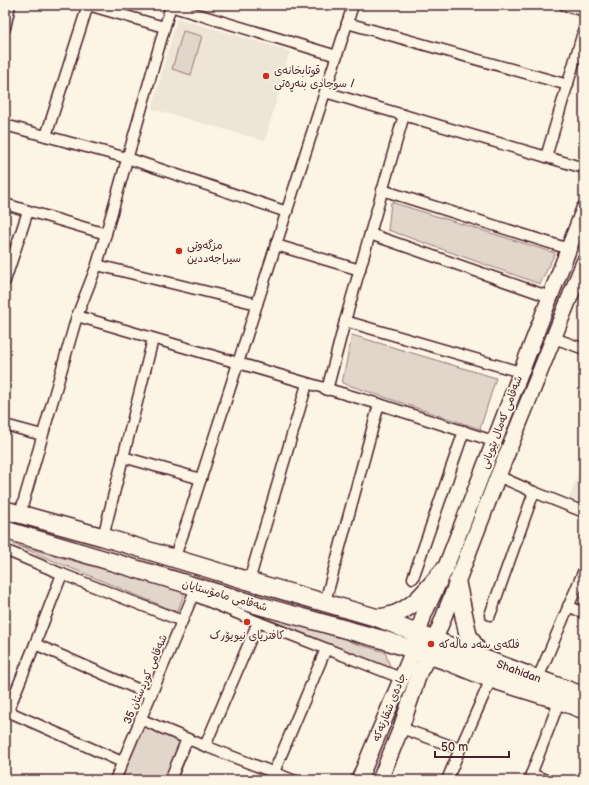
<svg xmlns="http://www.w3.org/2000/svg" width="589" height="785" viewBox="0 0 589 785" font-family="'Balsamiq Sans','Playpen Sans Arabic',sans-serif">
  <rect width="100%" height="100%" fill="#fcf5e5"/>
  <filter id="ink" filterUnits="userSpaceOnUse"><feTurbulence type="fractalNoise" baseFrequency=".025" numOctaves="2"/><feDisplacementMap in="SourceGraphic" scale="8" xChannelSelector="R" yChannelSelector="G"/><feConvolveMatrix kernelMatrix="1 2 1 2 8 2 1 2 1" color-interpolation-filters="sRGB"/></filter>
  <g filter="url(#ink)">
    <g fill="#eee5d7">
      <path d="M177 18 290 51 265 141 152 109Z"/>
      <path d="M584 460V504L569 498Z"/>
    </g>
    <g fill="#e2d5ca" stroke="#967a7a">
      <path d="M183 31 202 36 191 75 172 69Z"/>
      <path d="M391 202 555 253 540 284 388 230Z"/>
      <path d="M352 335 496 378 480 429 342 383Z"/>
      <path d="M13 544 185 592 177 612Z"/>
      <path d="M251 612 339 633 351 642 385 652 391 669Z"/>
      <path d="M143 726 191 746 177 780H121Z"/>
    </g>
    <g fill="none" stroke-linecap="round" stroke-linejoin="round">
      <g stroke="#4a1f2b" stroke-width="13">
        <g id="minor">
          <path d="M88 5 164 27"/>
          <path d="M564 5 584 11"/>
          <path d="M170 6 337 56"/>
          <path d="M347 23 568 85"/>
          <path d="M5 28 10 5"/>
          <path d="M325 92 584 168"/>
          <path d="M5 125 127 158 287 212"/>
          <path d="M46 136 88 5"/>
          <path d="M546 157 584 29"/>
          <path d="M382 190 569 249"/>
          <path d="M5 204 106 234"/>
          <path d="M370 234 550 297"/>
          <path d="M276 245 360 270"/>
          <path d="M97 265 257 304"/>
          <path d="M5 281 28 211"/>
          <path d="M77 316 379 404 493 441"/>
          <path d="M345 321 520 372"/>
          <path d="M554 338 584 349"/>
          <path d="M327 390 345 321 404 115"/>
          <path d="M5 425 42 435"/>
          <path d="M123 457 201 479"/>
          <path d="M498 476 534 492 584 512"/>
          <path d="M20 514 77 316 97 265 171 5"/>
          <path d="M103 537 153 339"/>
          <path d="M5 550 62 574 182 621"/>
          <path d="M174 559 186 525 353 5"/>
          <path d="M413 578 464 431"/>
          <path d="M249 581 307 384"/>
          <path d="M193 595 258 622 401 678"/>
          <path d="M325 602 379 404"/>
          <path d="M568 606 584 613"/>
          <path d="M490 615 534 492"/>
          <path d="M35 644 151 695"/>
          <path d="M538 678 584 570"/>
          <path d="M5 710 122 762"/>
          <path d="M8 711 35 644 62 574"/>
          <path d="M140 719 205 746 293 780"/>
          <path d="M401 728 460 749"/>
          <path d="M205 746 258 622"/>
          <path d="M274 772 326 649"/>
          <path d="M531 774 546 780"/>
          <path d="M115 780 196 588"/>
          <path d="M170 780 187 739"/>
          <path d="M447 780 460 749 491 679"/>
          <path d="M529 780 556 710 558 700"/>
        </g>
      </g>
      <g stroke="#4a1f2b" stroke-width="18">
        <g id="secondary">
          <path d="M359 780 413 651 424 614 445 569 584 209"/>
          <path d="M380 780 401 728 420 671 429 655 498 476 584 262"/>
        </g>
      </g>
      <g stroke="#4a1f2b" stroke-width="20">
        <g id="primary">
          <path d="M5 510 103 537 249 581 378 618 418 634 584 696"/>
          <path d="M5 530 261 606 384 640 449 662 491 679 558 700 584 710"/>
          <path d="M457 583 468 635 477 650 479 657"/>
          <path d="M378 618C411 615 424 592 445 569"/>
        </g>
      </g>
      <use href="#minor" stroke="#fcf5e5" stroke-width="10"/>
      <use href="#secondary" stroke="#fcf5e5" stroke-width="15"/>
      <use href="#primary" stroke="#fcf5e5" stroke-width="17"/>
    </g>
  </g>
  <g fill="#c8321e" stroke="#fcf5e5" stroke-width="1.5">
    <circle cx="266" cy="76" r="4"/>
    <circle cx="179" cy="251" r="4"/>
    <circle cx="247" cy="622" r="4"/>
    <circle cx="431" cy="644" r="4"/>
  </g>
  <g text-anchor="middle" stroke-width="3.5" stroke-linejoin="round" paint-order="stroke">
    <g font-size="11" fill="#4a1f2b" stroke="#fcf5e5" text-anchor="start">
      <text x="274" y="74">قوتابخانەی<tspan x="274" dy="13">سوجادی بنەڕەتی /</tspan></text>
      <text x="187" y="249">مزگەوتی<tspan x="187" dy="13">سیراجەددین</tspan></text>
      <text x="247" y="639" text-anchor="middle">کافتریای نیویۆرک</text>
      <text x="439" y="648">فلکەی سەد ماڵەکە</text>
    </g>
    <g font-size="11" fill="#4a1f2b" stroke="#fcf5e5">
      <text transform="translate(501 422) rotate(-69)" y="4">شەقامی کەمال بێویانی</text>
      <text transform="translate(225 595) rotate(16)" y="4">شەقامی مامۆستایان</text>
      <text transform="translate(519 671) rotate(20)" y="4">Shahidan</text>
      <text transform="translate(145 679) rotate(-67)" y="4">شەقامی کوردستان 35</text>
      <text transform="translate(389 707) rotate(-68)" y="4">جادەی شقارتەکە</text>
    </g>
  </g>
  <rect width="589" height="785" fill="none" stroke="#fcf5e5" stroke-width="20"/>
  <rect x="10" y="10" width="569" height="765" fill="none" stroke="#4a1f2b" stroke-width="1.5" filter="url(#ink)"/>
  <path d="M435 751v6h74v-6" fill="none" stroke="#4a1f2b" stroke-width="2"/>
  <text x="441" y="751" font-size="12" fill="#4a1f2b" stroke="#fcf5e5" stroke-width="3" paint-order="stroke">50 m</text>
</svg>
